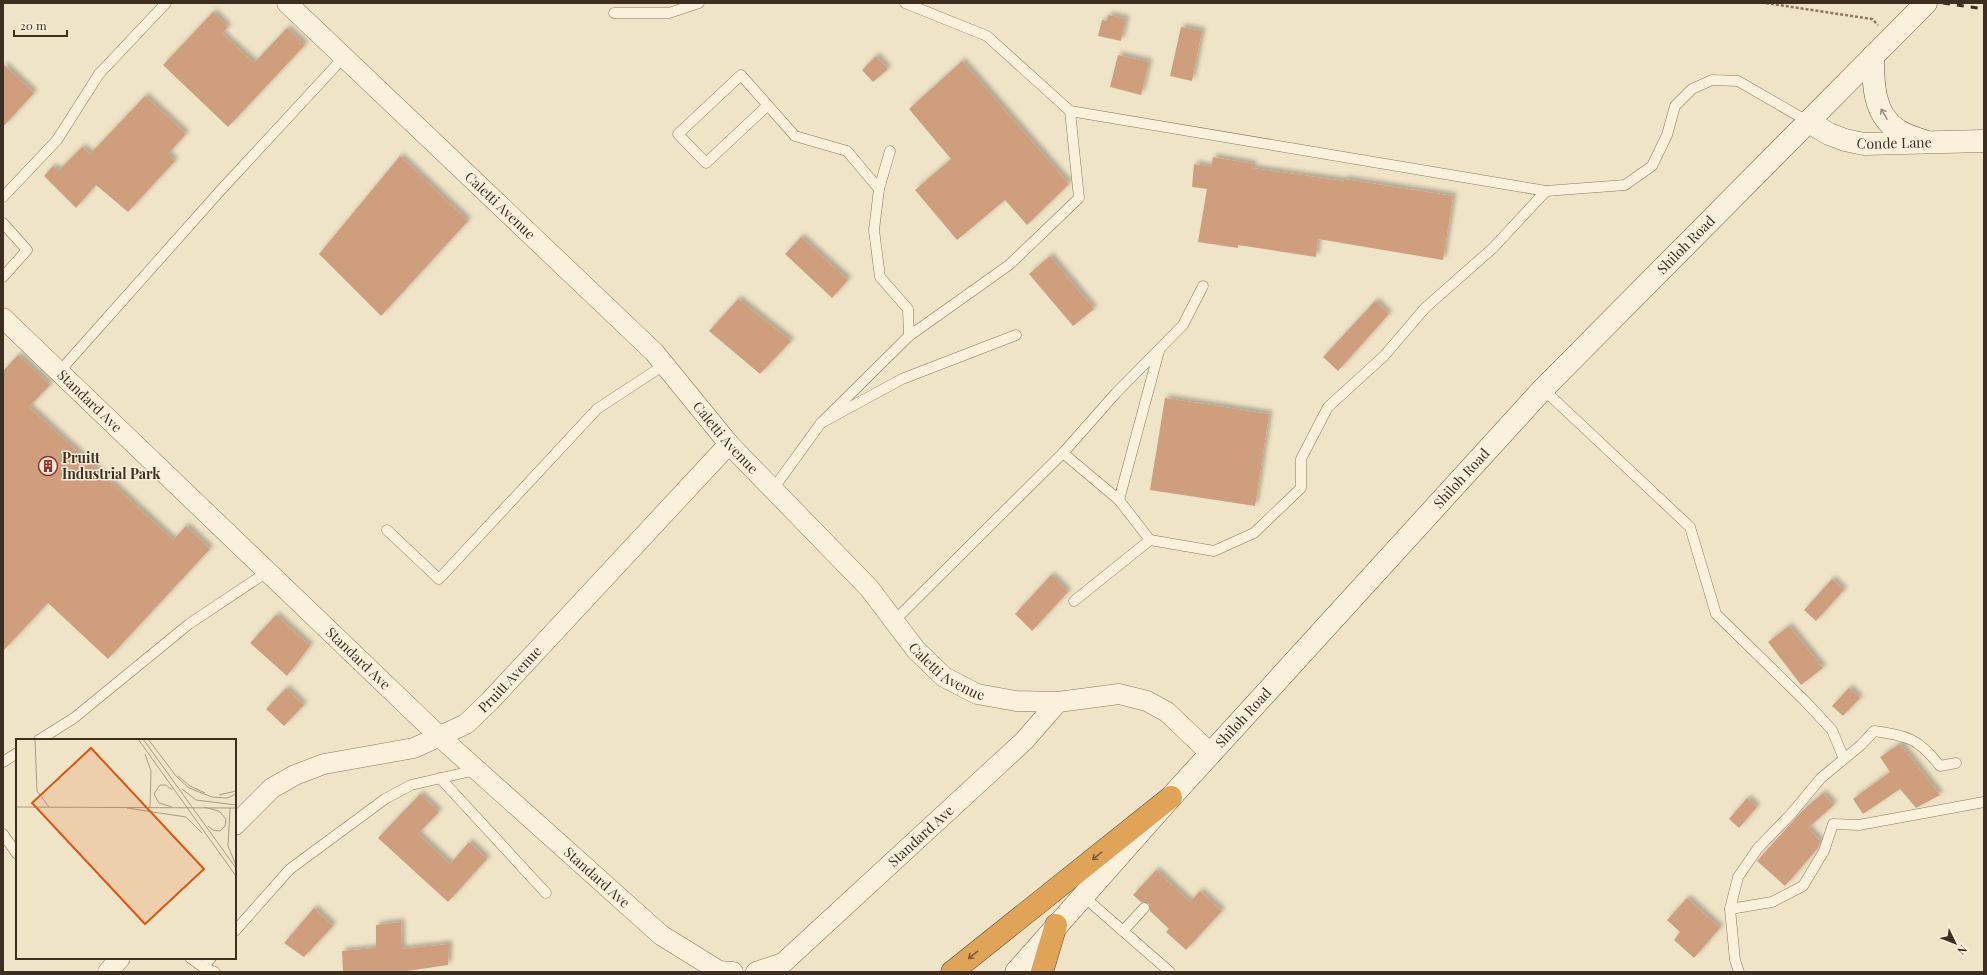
<svg xmlns="http://www.w3.org/2000/svg" width="1987" height="975" viewBox="0 0 1987 975" font-family="'Playfair Display',serif">
  <defs>
    <filter id="shadow"><feDropShadow dx="3.5" dy="-3.5" stdDeviation="2" flood-color="#0004"/></filter>
  </defs>
  <rect width="100%" height="100%" fill="#f0e4c8"/>
  <g fill="#cf9f7d" filter="url(#shadow)">
    <path d="M213 12 228 27 222 34 254 63 287 28 305 45 228 127 163 65Z"/>
    <path d="M1108 15 1126 19 1121 41 1098 36 1102 20 1107 21Z"/>
    <path d="M1181 27 1202 31 1192 81 1170 76Z"/>
    <path d="M1118 55 1149 62 1141 95 1110 87Z"/>
    <path d="M876 56 888 69 873 82 862 70Z"/>
    <path d="M962 61 1069 184 1027 225 1005 200 957 240 915 190 951 159 909 109Z"/>
    <path d="M3 64 34 93 3 127Z"/>
    <path d="M145 96 186 134 168 154 175 161 128 212 96 185 76 208 44 176 53 166 58 171 82 147 90 154Z"/>
    <path d="M400 156 468 221 381 316 319 254Z"/>
    <path d="M1213 157 1253 164 1252 168 1344 181V179L1453 196 1443 260 1318 239 1316 257 1238 245V248L1198 242 1207 189 1192 187 1194 164 1211 167Z"/>
    <path d="M801 237 848 280 832 298 785 254Z"/>
    <path d="M1050 256 1094 309 1073 326 1029 274Z"/>
    <path d="M738 299 791 341 760 374 709 331Z"/>
    <path d="M1375 301 1389 314 1338 371 1323 357Z"/>
    <path d="M18 355 50 385 29 407 173 540 186 526 210 549 108 659 48 603 3 651V371Z"/>
    <path d="M1165 398 1269 414 1255 506 1150 490Z"/>
    <path d="M1051 575 1068 592 1032 631 1015 614Z"/>
    <path d="M1832 579 1844 590 1816 621 1804 610Z"/>
    <path d="M276 615 310 646 287 676 250 643Z"/>
    <path d="M1789 626 1823 668 1801 685 1768 642Z"/>
    <path d="M286 688 304 705 284 726 266 709Z"/>
    <path d="M1849 688 1860 698 1843 716 1832 706Z"/>
    <path d="M1900 744 1940 795 1916 808 1900 789 1863 814 1853 799 1890 772 1880 757Z"/>
    <path d="M1823 793 1834 805 1808 828 1820 841 1818 848 1785 886 1757 861 1803 810Z"/>
    <path d="M420 794 439 812 418 834 450 864 469 842 487 859 448 902 378 838Z"/>
    <path d="M1747 798 1757 807 1739 828 1729 819Z"/>
    <path d="M1156 870 1190 902 1200 891 1222 911 1186 950 1166 932 1169 929 1150 911 1149 904 1141 902 1133 895Z"/>
    <path d="M1687 898 1720 928 1694 958 1674 940 1680 932 1667 920Z"/>
    <path d="M314 908 333 926 304 957 284 943Z"/>
    <path d="M401 922 402 949 449 944 448 965 400 972H343L342 951 376 948V925Z"/>
  </g>
  <g fill="none" stroke-linecap="round" stroke-linejoin="round">
    <g stroke="#8d765c" stroke-width="11">
      <g id="service">
        <path d="M905 3 987 36 1070 111 1546 191 1625 185 1652 166 1667 135 1675 106 1692 89 1712 80 1738 81 1809 122"/>
        <path d="M614 13H669L699 3"/>
        <path d="M767 106 706 163 678 134 741 75 795 136 847 151 879 189"/>
        <path d="M890 151 879 189 874 230 880 277 908 309 909 336"/>
        <path d="M3 197 57 140 99 74 166 3"/>
        <path d="M3 223 27 250 3 277"/>
        <path d="M59 372 220 191 344 57"/>
        <path d="M1543 389 1690 527 1716 614 1805 701 1832 730 1844 759"/>
        <path d="M821 423 909 336 1009 265 1079 198 1070 111"/>
        <path d="M1063 453 1116 393 1183 325 1203 286"/>
        <path d="M773 489 821 423 902 379 1016 335"/>
        <path d="M1119 500 1159 351"/>
        <path d="M387 530 439 579 597 409 664 365"/>
        <path d="M1074 601 1150 540 1214 551 1254 533 1301 488V459L1328 407 1384 356 1425 308 1493 248 1546 191"/>
        <path d="M894 621 1063 453 1119 500 1150 540"/>
        <path d="M39 740 74 718 189 624 267 572"/>
        <path d="M3 762 17 753"/>
        <path d="M440 778 546 893"/>
        <path d="M3 834 17 854"/>
        <path d="M1083 896 1170 972"/>
        <path d="M1730 909 1738 877 1758 848 1791 814 1821 778 1861 745 1874 731C1908 736 1918 738 1940 766L1956 763"/>
        <path d="M235 931 290 869 385 799 411 785 476 770"/>
        <path d="M1123 931 1144 908"/>
        <path d="M190 958 203 967 215 972"/>
        <path d="M203 967 211 958"/>
        <path d="M1739 972 1735 960 1730 909 1772 902 1803 886 1824 851 1833 824 1859 825 1984 802"/>
      </g>
    </g>
    <g stroke="#8d765c" stroke-width="21">
      <g id="minor">
        <path id="s1" d="M287 3 654 352 729 444 869 588 916 650 944 677 977 694 1016 701 1058 702 1119 694 1147 701 1167 712 1211 754"/>
        <path id="s2" d="M3 318 440 737 661 935 719 971 733 972"/>
        <path id="s3" d="M235 825 272 788 295 775 324 764 414 748 466 724 490 701 729 444"/>
        <path d="M108 972 120 958"/>
        <path id="s4" d="M756 972 783 963 1024 741 1058 702"/>
      </g>
    </g>
    <g stroke="#8d765c" stroke-width="23">
      <g id="tertiary">
        <path id="s5" d="M1809 122 1829 134 1845 140 1864 144 1984 141"/>
      </g>
    </g>
    <g stroke="#6f573f" stroke-width="23">
      <g id="secondary">
        <path d="M1873 56C1873 82 1873 115 1898 130 1906 136 1917 138 1927 142"/>
        <path id="s6" d="M1016 972 1171 797 1543 389 1926 3"/>
      </g>
    </g>
    <g stroke="#5b4430" stroke-width="23">
      <g id="motorway">
        <path d="M952 972 1171 797"/>
        <path d="M1042 972 1056 925"/>
      </g>
    </g>
    <path stroke="#8d765c" stroke-width="2.5" stroke-dasharray="3 2" stroke-linecap="butt" d="M1766 3 1872 19 1878 25"/>
    <use href="#service" stroke="#faf1dc" stroke-width="10"/>
    <use href="#minor" stroke="#faf1dc" stroke-width="20"/>
    <use href="#tertiary" stroke="#faf1dc" stroke-width="22"/>
    <use href="#secondary" stroke="#faf1dc" stroke-width="22"/>
    <use href="#motorway" stroke="#e0a458" stroke-width="22"/>
    <path stroke="#3d2e20" stroke-width="3" stroke-dasharray="7 7" stroke-linecap="butt" d="M1943 3 1984 9"/>
  </g>
  <defs><path id="oneway-shaft" d="M-6 0H5M1.5-3L5.5 0L1.5 3" fill="none" stroke-width="1.6" stroke-linecap="round" stroke-linejoin="round"/></defs>
  <use stroke="#9c907e" href="#oneway-shaft" transform="translate(1884 114) rotate(-120)"/>
  <g stroke="#7e5d36">
    <use href="#oneway-shaft" transform="translate(1097 856) rotate(141)"/>
    <use href="#oneway-shaft" transform="translate(973 955) rotate(141)"/>
  </g>
  <defs>
    <g id="building-ring" transform="scale(1)"><circle r="9.5" fill="#f7eed8" stroke="#9e2a2b" stroke-width="1.5"/><path d="M-4-6H4V6H1V3H-1V6H-4ZM-2.5-4.3h1.7v1.8h-1.7ZM.8-4.3h1.7v1.8H.8ZM-2.5-1h1.7V.8h-1.7ZM.8-1h1.7V.8H.8Z" fill="#9e2a2b"/></g>
  </defs>
  <g fill-rule="evenodd">
    <use href="#building-ring" x="48" y="466"/>
  </g>
  <g text-anchor="middle" stroke-width="3" stroke-linejoin="round" paint-order="stroke">
    <g font-size="14" fill="#3d2e20" stroke="#f7eed8">
      <text dy="5" stroke="none"><textPath href="#s5" startOffset="90">Conde Lane</textPath></text>
      <text dy="5" stroke="none"><textPath href="#s1" startOffset="294">Caletti Avenue</textPath></text>
      <text dy="5" stroke="none"><textPath href="#s6" startOffset="989">Shiloh Road</textPath></text>
      <text dy="5" stroke="none"><textPath href="#s2" startOffset="120">Standard Ave</textPath></text>
      <text dy="5" stroke="none"><textPath href="#s1" startOffset="618">Caletti Avenue</textPath></text>
      <text dy="5" stroke="none"><textPath href="#s6" startOffset="665">Shiloh Road</textPath></text>
      <text dy="5" stroke="none"><textPath href="#s2" startOffset="492">Standard Ave</textPath></text>
      <text dy="5" stroke="none"><textPath href="#s1" startOffset="942">Caletti Avenue</textPath></text>
      <text dy="5" stroke="none"><textPath href="#s3" startOffset="321">Pruitt Avenue</textPath></text>
      <text dy="5" stroke="none"><textPath href="#s6" startOffset="341">Shiloh Road</textPath></text>
      <text dy="5" stroke="none"><textPath href="#s4" startOffset="216">Standard Ave</textPath></text>
      <text dy="5" stroke="none"><textPath href="#s2" startOffset="816">Standard Ave</textPath></text>
    </g>
    <g font-size="14" font-weight="bold" fill="#3d2e20" stroke="#f7eed8" text-anchor="start">
      <text x="62" y="463">Pruitt<tspan x="62" dy="16">Industrial Park</tspan></text>
    </g>
  </g>
  <g transform="translate(16 739)">
    <rect width="220" height="220" fill="#f0e4c8"/>
    <path fill="none" stroke="#a89b85" stroke-width="1" d="M19 0 21 52 33 68M122 0 220 137M127 0 220 129M132 0 160 37 173 49 196 58 211 59 220 55M129 15 135 32 134 68M162 37 174 47 189 54M166 50 180 61 220 66M156 51 150 46H144L138 55 143 64 156 68M203 56 220 52M0 68 220 69M188 68 203 72 210 80 209 87 204 92 197 91 192 87M111 69 170 78 186 94M214 69 212 107 219 124"/>
    <path fill="#df570d" fill-opacity="0.15" stroke="#df570d" stroke-width="2" d="M75 9 188 130 129 185 16 64Z"/>
    <rect width="220" height="220" fill="none" stroke="#3d2e20" stroke-width="2"/>
  </g>
  <rect width="1987" height="975" fill="none" stroke="#3d2e20" stroke-width="8"/>
  <g transform="translate(1955 943) rotate(133)" stroke="#f7eed8" stroke-width="3" paint-order="stroke">
  <path d="M0-3L7 15L0 10L-7 15Z" fill="#3d2e20"/>
  <text y="-6" font-size="11" font-weight="bold" text-anchor="middle" fill="#3d2e20">N</text>
  </g>
  <path d="M14 30v6h53v-6" fill="none" stroke="#3d2e20" stroke-width="2"/>
  <text x="20" y="30" font-size="12" fill="#3d2e20" stroke="#f7eed8" stroke-width="3" paint-order="stroke">20 m</text>
</svg>
